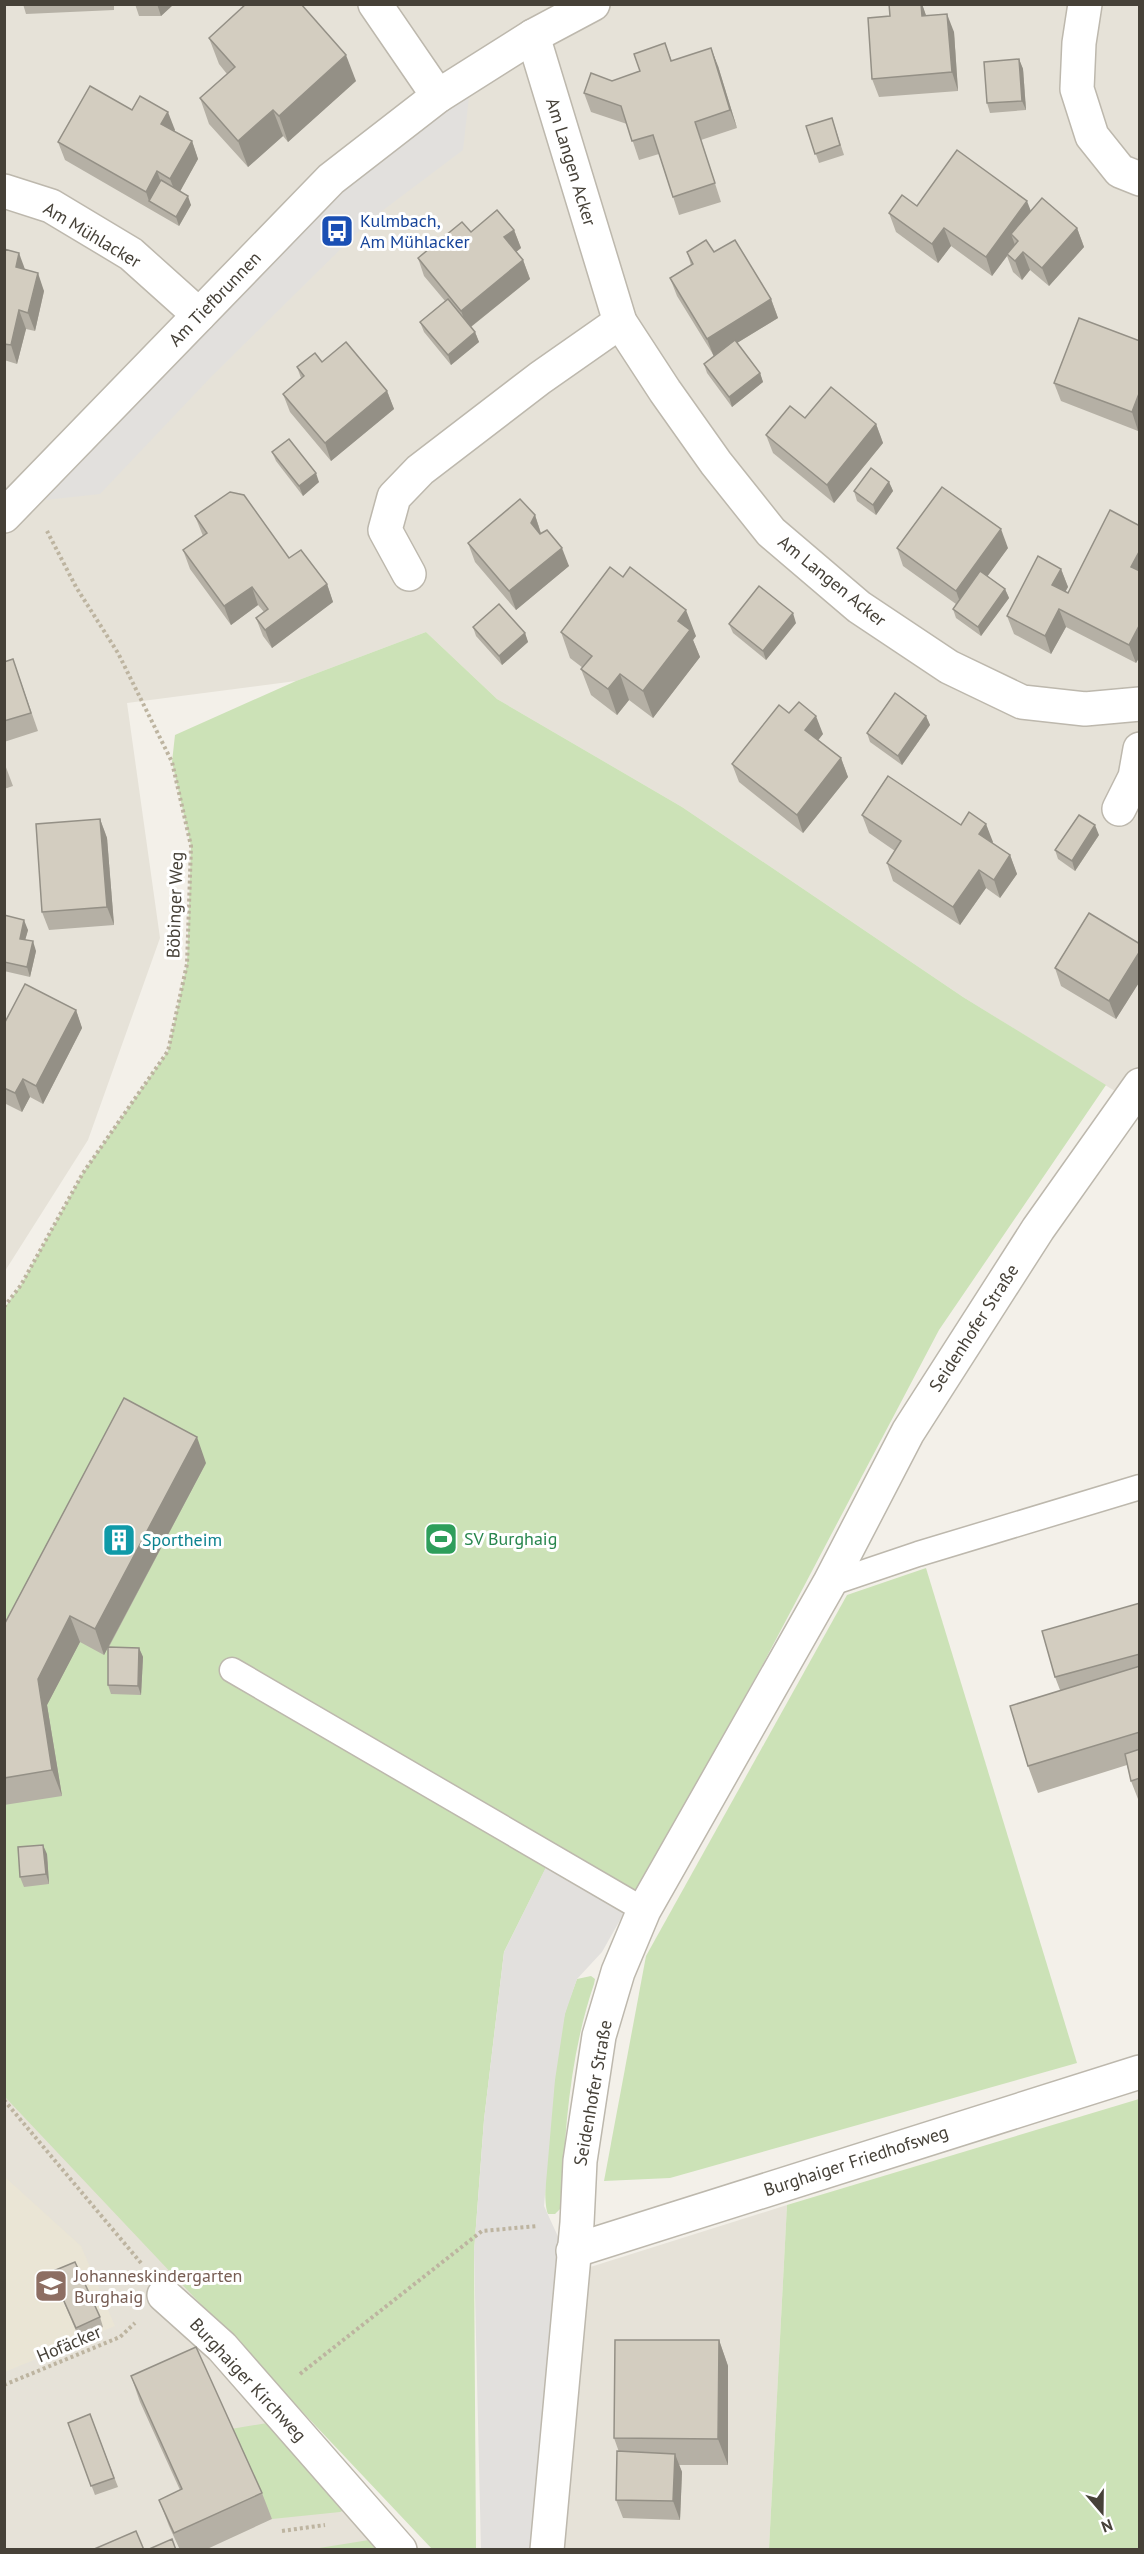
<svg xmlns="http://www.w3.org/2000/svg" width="1144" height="2554" viewBox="0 0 1144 2554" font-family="'PT Sans',sans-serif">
  <rect width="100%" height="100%" fill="#f3f0e9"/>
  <g fill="#e6e2d8">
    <path d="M5 5H1139V1106L963 997 682 807 497 699 426 632 296 681 127 703 160 938 88 1140 5 1271Z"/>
    <path d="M4 2077 223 2328 416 2549H5Z"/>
    <path d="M787 2205 769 2549 552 2550 584 2269Z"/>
  </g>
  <path fill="#eae5d5" d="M5 2177 81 2246 115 2326 5 2372Z"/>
  <g fill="#cce2b7">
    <path d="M426 632 497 699 682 807 963 997 1106 1085 939 1330 763 1664 624 1913 547 1866 504 1952 484 2120 474 2252 476 2549H432L5 2097V1307L21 1285 83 1173 168 1051 187 964 191 846 172 762 175 735 296 681Z"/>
    <path d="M926 1568 1077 2063 670 2178 604 2181 646 1956 847 1595Z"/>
    <path d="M591 1976 595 1979 594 1984C570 2054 564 2133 562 2207L555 2214H548C538 2193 558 2042 565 2013 568 2002 573 1990 577 1979Z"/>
    <path d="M1139 2099V2549H769L787 2205Z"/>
    <path d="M273 2422 360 2503 340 2512 272 2519 231 2429Z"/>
    <path d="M369 2540 377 2549H313Z"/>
  </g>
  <g fill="#e2e0dd">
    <path d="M469 97 463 150 370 220 210 378 100 494 45 500 69 466 342 188 437 116Z"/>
    <path d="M547 1865 624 1913 602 1952 577 1979 565 2014 555 2080 544 2206 560 2241 536 2549 481 2550 474 2252 484 2120 504 1952Z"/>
  </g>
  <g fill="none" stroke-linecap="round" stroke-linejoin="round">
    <g stroke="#bdb8ad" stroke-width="27">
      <g id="lane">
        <path d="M829 1584 918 1554 1140 1487"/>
        <path d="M232 1670 644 1910"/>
      </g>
    </g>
    <g stroke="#bdb8ad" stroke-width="36">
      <g id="street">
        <path d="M375 4 438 96"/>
        <path d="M1085 4 1079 43 1077 89 1092 136 1120 171 1140 179"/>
        <path d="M533 36 620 322 665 391 716 463 771 532 859 607 949 667 1022 702 1085 709 1140 704"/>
        <path d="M4 191 51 206 131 254 199 315"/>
        <path d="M4 516 331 179 438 96 533 36 593 4"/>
        <path d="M409 574 385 530 394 497 420 470 540 378 620 322"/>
        <path d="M1119 809 1135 777 1140 749"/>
        <path d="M573 2251 1140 2072"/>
        <path d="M164 2295 222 2347 400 2550"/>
        <path d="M547 2550 577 2223 580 2161 599 2036 618 1972 644 1910 829 1584 908 1432 1038 1229 1140 1085"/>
      </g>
    </g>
    <g stroke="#bdb4a0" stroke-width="4" stroke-dasharray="3 3" stroke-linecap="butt">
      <path d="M4 1307 21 1285 83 1173 168 1051 187 964 191 846 172 762 118 653 76 587 47 531"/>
      <path d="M4 2100 141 2263"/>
      <path d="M300 2374 482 2231 537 2226"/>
      <path d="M4 2385 120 2337 135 2323"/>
      <path d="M282 2531 325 2525"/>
    </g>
    <use href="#lane" stroke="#fff" stroke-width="24"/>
    <use href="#street" stroke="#fff" stroke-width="33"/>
  </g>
  <g fill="#b5b0a5">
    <path d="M23 4H114V10L26 14Z"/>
    <path d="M135 4H174L161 16H139Z"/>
    <path d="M889 4H922L926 16 954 32 958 91 879 97 872 79 890 16Z"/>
    <path d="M209 38 356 81 288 142 283 136 248 167 209 124 200 98 227 74 219 64Z"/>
    <path d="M665 43 672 61 718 66 737 128 701 140 721 202 679 215 659 154 639 160 627 124 591 112 584 93 612 81 640 71Z"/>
    <path d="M1019 59 1023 69 1026 110 990 113 987 103Z"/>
    <path d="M132 110 175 130 174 131 192 141 198 159 180 191 191 205 179 226 65 160 58 142Z"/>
    <path d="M832 118 844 155 819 163 806 126Z"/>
    <path d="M917 206 1031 211 1077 228 1084 247 1049 286 1030 270 1022 280 1013 272 1007 256 992 276 951 246 938 263 896 232 889 213Z"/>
    <path d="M514 230 521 248 516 252 523 260 530 279 471 327 475 332 479 342 451 365 424 332 420 322 445 301 424 276 418 258 471 232Z"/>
    <path d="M4 249 25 270 44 291 35 331 26 329 17 364 4 360Z"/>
    <path d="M687 252H714L771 299 778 318 737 343 760 373 763 382 732 407 707 373 704 364 714 356 677 296 670 278 691 265Z"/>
    <path d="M1140 341V427L1138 431 1061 401 1054 383Z"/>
    <path d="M322 362 387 391 394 409 331 461 290 412 283 394 301 378 297 367Z"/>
    <path d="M805 418 876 424 883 443 834 503 773 453 766 435Z"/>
    <path d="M272 452 319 482 303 496 276 461Z"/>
    <path d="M889 482 893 491 876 515 857 501 854 491Z"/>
    <path d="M535 515 541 533 569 566 516 610 475 562 468 543Z"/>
    <path d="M195 516 289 558 327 584 333 602 272 648 263 636 256 618 264 612 258 605 231 625 190 569 183 550 203 536Z"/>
    <path d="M1140 526V656L1136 663 1066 627 1051 654 1014 634 1007 616 1061 569 1068 587 1065 592 1068 593Z"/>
    <path d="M897 548H1008L987 576 1005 589 1009 598 981 636 956 618 953 609 956 604 903 566Z"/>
    <path d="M796 623 766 660 733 633 729 624Z"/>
    <path d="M473 627 525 633 528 642 502 665 476 636Z"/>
    <path d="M561 632 696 636 693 640 700 657 653 718 629 700 617 715 591 695 581 669 583 668 570 658Z"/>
    <path d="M13 659 38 731 4 742V662Z"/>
    <path d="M789 713 823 734 818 740 841 758 848 777 803 833 739 782 732 764Z"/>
    <path d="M926 716 930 725 902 765 870 742 867 733Z"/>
    <path d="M4 762 13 786 4 789Z"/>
    <path d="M862 815 961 825 986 824 992 843 1010 855 1017 874 1000 898 986 888 960 925 893 881 887 863 895 851 869 833Z"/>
    <path d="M100 819 107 838 114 925 49 930 42 912Z"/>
    <path d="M1099 835 1075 871 1058 859 1055 850Z"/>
    <path d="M4 915 28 930 25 940 36 951 30 977 4 971Z"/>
    <path d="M1140 944V981L1116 1019 1061 986 1055 968Z"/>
    <path d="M76 1010 82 1028 43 1104 30 1097 22 1112 4 1103V1024Z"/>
    <path d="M206 1463 109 1647 139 1648 143 1657 141 1695 111 1694 108 1685V1647L104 1655 80 1642 47 1705 62 1796 4 1805V1625Z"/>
    <path d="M1140 1603V1799H1138L1131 1781 1127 1765 1038 1793 1028 1766 1060 1690 1055 1677Z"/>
    <path d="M47 1854 49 1884 24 1887 20 1877Z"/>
    <path d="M51 2272 100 2317 103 2327 79 2338Z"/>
    <path d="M719 2340 728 2366V2465H679L682 2472 680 2520 623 2518 616 2500 619 2452 614 2438Z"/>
    <path d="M131 2376 262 2493 272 2519 205 2550H180L169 2526 159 2500 180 2490 140 2402Z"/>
    <path d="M90 2414 118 2487 95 2495 68 2423Z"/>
  </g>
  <g fill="#949086">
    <path d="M157 4H174L161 16Z"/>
    <path d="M921 4H922L927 18 922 16Z"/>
    <path d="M947 14 954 32 958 91 952 72Z"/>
    <path d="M711 48 718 66 737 128 730 110Z"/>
    <path d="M346 55 356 81 288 142 279 116Z"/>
    <path d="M1019 59 1023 69 1026 110 1022 101Z"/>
    <path d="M273 110 283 136 248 167 238 141Z"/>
    <path d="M168 112 175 130 168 143 161 124Z"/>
    <path d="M192 141 198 159 177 197 170 179Z"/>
    <path d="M157 171 164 190 149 201 146 192Z"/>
    <path d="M188 196 191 205 179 226 176 217Z"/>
    <path d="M1027 201 1034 219 1011 234 1015 245 1007 254V256L992 276 986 257Z"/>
    <path d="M944 228 951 246 938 263 932 244Z"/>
    <path d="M1077 228 1084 247 1049 286 1042 268Z"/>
    <path d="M514 230 521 248 511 256 504 237Z"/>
    <path d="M1023 252 1030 270 1022 280 1015 261Z"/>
    <path d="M19 253 26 272 16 267Z"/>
    <path d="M523 260 530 279 468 329 461 311Z"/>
    <path d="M38 273 44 291 35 331 28 313Z"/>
    <path d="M771 299 778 318 714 357 707 339Z"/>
    <path d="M19 310 26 329 17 364 11 345Z"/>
    <path d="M475 332 479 342 451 365 448 355Z"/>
    <path d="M760 373 763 382 732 407 729 397Z"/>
    <path d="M387 391 394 409 331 461 325 443Z"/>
    <path d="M1140 391V427L1138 431 1132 412Z"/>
    <path d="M876 424 883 443 834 503 827 485Z"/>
    <path d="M316 473 319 482 303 496 299 486Z"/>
    <path d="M889 482 893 491 876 515 873 505Z"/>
    <path d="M535 515 541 534 538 542 531 523Z"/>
    <path d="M1001 529 1008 548 963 610 956 591Z"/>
    <path d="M562 548 569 566 516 610 509 591Z"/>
    <path d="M1140 550V582L1131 567Z"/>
    <path d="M1061 569 1068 587 1059 603 1052 585Z"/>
    <path d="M327 584 333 602 272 648 265 630Z"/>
    <path d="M252 587 258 605 231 625 224 606Z"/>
    <path d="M1005 589 1009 598 981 636 978 627Z"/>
    <path d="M1059 609 1066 627 1051 654 1045 636Z"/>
    <path d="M686 610 696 636 693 640 700 657 653 718 643 691 678 621Z"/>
    <path d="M793 613 796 623 766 660 763 651Z"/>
    <path d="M1140 624V656L1136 663 1129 645Z"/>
    <path d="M525 633 528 642 502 665 499 656Z"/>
    <path d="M620 674 629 700 617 715 608 689Z"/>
    <path d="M816 716 823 734 812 748 805 730Z"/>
    <path d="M926 716 930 725 902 765 898 756Z"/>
    <path d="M841 758 848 777 803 833 797 815Z"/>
    <path d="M100 819 107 838 114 925 107 907Z"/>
    <path d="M986 824 993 842 986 853 979 834Z"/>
    <path d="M1095 825 1099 835 1075 871 1072 861Z"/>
    <path d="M1010 855 1017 874 1000 898 994 880Z"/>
    <path d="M979 870 986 888 960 925 953 907Z"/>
    <path d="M24 920 28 930 23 948 20 939Z"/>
    <path d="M33 941 36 951 30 977 27 967Z"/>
    <path d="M1140 951V981L1116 1019 1109 1001Z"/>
    <path d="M76 1010 82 1028 43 1104 36 1086Z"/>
    <path d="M23 1079 30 1097 22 1112 15 1093Z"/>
    <path d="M197 1437 206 1463 104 1655 95 1629Z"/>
    <path d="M70 1616 80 1642 47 1705 62 1796 52 1770 38 1679Z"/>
    <path d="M139 1648 143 1657 141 1695 138 1686Z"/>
    <path d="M43 1845 47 1854 49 1884 46 1874Z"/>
    <path d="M719 2340 728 2366V2465L718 2439Z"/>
    <path d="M675 2454 682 2472 680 2520 673 2501Z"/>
  </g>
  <g fill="#d3cdc0" stroke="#949086" stroke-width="1.5">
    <path d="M246 4H301L346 55 279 116 273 110 238 141 200 98 235 67 209 38Z"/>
    <path d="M889 4H921L922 16 947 14 952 72 872 79 868 18 890 16Z"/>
    <path d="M665 43 671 61 711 48 730 110 695 122 715 183 673 197 653 135 632 141 621 106 584 93 591 73 612 81 640 71 634 54Z"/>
    <path d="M1019 59 1022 101 987 103 984 62Z"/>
    <path d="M90 86 132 110 140 96 168 112 161 124 192 141 170 179 157 171 146 192 58 142Z"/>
    <path d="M832 118 840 145 815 154 806 126Z"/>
    <path d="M957 150 1027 201 986 257 944 228 932 244 889 213 902 195 917 206Z"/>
    <path d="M161 180 188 196 176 217 149 201Z"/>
    <path d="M1042 198 1077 228 1042 268 1023 252 1015 261 1007 254 1018 241 1011 234Z"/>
    <path d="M497 210 514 230 504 237 523 260 461 311 418 258 462 222 471 232Z"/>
    <path d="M706 240 714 252 735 240 771 299 707 339 670 278 693 264 687 252Z"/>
    <path d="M4 249 19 253 16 267 38 273 28 313 19 310 11 345 4 344Z"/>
    <path d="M448 299 475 332 448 355 420 322Z"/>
    <path d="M1079 318 1140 341V391L1132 412 1054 383Z"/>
    <path d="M735 340 760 373 729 397 704 364Z"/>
    <path d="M346 342 387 391 325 443 283 394 304 376 297 367 315 353 322 362Z"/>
    <path d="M831 387 876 424 827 485 766 435 790 406 805 418Z"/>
    <path d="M289 439 316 473 299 486 272 452Z"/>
    <path d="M871 468 889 482 873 505 854 491Z"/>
    <path d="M942 487 1001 529 956 591 897 548Z"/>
    <path d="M230 492 244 495 289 558 301 550 327 584 265 630 256 618 268 609 252 587 224 606 183 550 207 533 195 516Z"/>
    <path d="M520 499 535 515 531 523 540 534 547 530 562 548 509 591 468 543Z"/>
    <path d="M1110 510 1140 526V550L1131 567 1140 571V624L1129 645 1059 609 1045 636 1007 616 1038 556 1061 569 1052 585 1068 593Z"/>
    <path d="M610 567 623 577 630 567 686 610 678 621 690 630 643 691 620 674 608 689 581 669 592 656 561 632Z"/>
    <path d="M980 571 1005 589 978 627 953 609Z"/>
    <path d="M759 586 793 613 763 651 729 624Z"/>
    <path d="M499 604 525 633 499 656 473 627Z"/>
    <path d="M13 659 31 713 4 721V662Z"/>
    <path d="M895 693 926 716 898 756 867 733Z"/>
    <path d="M799 702 816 716 805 730 841 758 797 815 732 764 779 705 789 713Z"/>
    <path d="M888 776 961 825 969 812 986 824 979 834 1010 855 994 880 979 870 953 907 887 863 901 841 862 815Z"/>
    <path d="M1079 815 1095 825 1072 861 1055 850Z"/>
    <path d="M100 819 107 907 42 912 36 824Z"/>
    <path d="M1089 913 1140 944V951L1109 1001 1055 968Z"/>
    <path d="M4 915 24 920 20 939 33 941 27 967 4 962Z"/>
    <path d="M25 984 76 1010 36 1086 23 1079 15 1093 4 1088V1024Z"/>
    <path d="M124 1398 197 1437 95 1629 70 1616 38 1679 52 1770 4 1778V1625Z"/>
    <path d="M1140 1603V1654L1055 1677 1042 1631Z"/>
    <path d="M108 1647 139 1648 138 1686 108 1685Z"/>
    <path d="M1140 1666V1732L1028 1766 1010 1706Z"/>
    <path d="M1140 1749V1778L1131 1781 1125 1754Z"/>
    <path d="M43 1845 46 1874 20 1877 18 1847Z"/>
    <path d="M75 2262 100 2317 76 2328 51 2272Z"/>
    <path d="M615 2340H719L718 2439 614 2438Z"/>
    <path d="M196 2347 262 2493 174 2533 159 2500 182 2489 131 2376Z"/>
    <path d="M90 2414 114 2478 91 2486 68 2423Z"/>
    <path d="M617 2451 675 2454 673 2501 616 2500Z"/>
    <path d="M136 2531 144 2550H92Z"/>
    <path d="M172 2539 176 2550H147Z"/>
  </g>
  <defs>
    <g id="bus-square" transform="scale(1.725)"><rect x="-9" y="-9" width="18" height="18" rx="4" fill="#1a4fb4" stroke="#fff"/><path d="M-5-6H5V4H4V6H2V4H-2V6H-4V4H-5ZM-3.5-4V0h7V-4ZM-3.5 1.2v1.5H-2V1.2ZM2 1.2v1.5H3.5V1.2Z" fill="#fff"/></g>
    <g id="stadium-square" transform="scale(1.725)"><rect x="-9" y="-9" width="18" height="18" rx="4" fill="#2e9e5b" stroke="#fff"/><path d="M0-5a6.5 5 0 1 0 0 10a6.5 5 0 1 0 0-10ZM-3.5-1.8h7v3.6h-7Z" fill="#fff"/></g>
    <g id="building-square" transform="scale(1.725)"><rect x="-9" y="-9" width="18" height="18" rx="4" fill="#0f9aa8" stroke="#fff"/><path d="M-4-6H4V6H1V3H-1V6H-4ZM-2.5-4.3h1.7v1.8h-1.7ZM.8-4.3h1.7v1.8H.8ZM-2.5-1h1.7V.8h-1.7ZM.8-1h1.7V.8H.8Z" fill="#fff"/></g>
    <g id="school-square" transform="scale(1.725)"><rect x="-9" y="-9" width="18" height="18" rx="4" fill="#8d6e63" stroke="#fff"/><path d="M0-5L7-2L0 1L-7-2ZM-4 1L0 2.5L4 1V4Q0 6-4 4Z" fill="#fff"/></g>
  </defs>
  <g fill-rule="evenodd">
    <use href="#bus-square" x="337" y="231"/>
    <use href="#stadium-square" x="441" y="1539"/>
    <use href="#building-square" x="119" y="1540"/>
    <use href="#school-square" x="51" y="2286"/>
  </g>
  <g text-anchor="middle" stroke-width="6" stroke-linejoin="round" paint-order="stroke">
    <g font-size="18" fill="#464138" stroke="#fff">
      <text transform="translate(571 162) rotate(73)" y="6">Am Langen Acker</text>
      <text transform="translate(92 235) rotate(31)" y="6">Am Mühlacker</text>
      <text transform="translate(215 299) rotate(-46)" y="6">Am Tiefbrunnen</text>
      <text transform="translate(832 581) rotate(39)" y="6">Am Langen Acker</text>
      <text transform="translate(175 905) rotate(-88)" y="6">Böbinger Weg</text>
      <text transform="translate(974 1328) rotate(-57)" y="6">Seidenhofer Straße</text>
      <text transform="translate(593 2093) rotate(-80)" y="6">Seidenhofer Straße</text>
      <text transform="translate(856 2161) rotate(-18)" y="6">Burghaiger Friedhofsweg</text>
      <text transform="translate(69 2344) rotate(-23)" y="6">Hofäcker</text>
      <text transform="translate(248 2380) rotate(47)" y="6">Burghaiger Kirchweg</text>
    </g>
    <g font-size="18" fill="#164399" stroke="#fff" text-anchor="start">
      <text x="360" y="227">Kulmbach,<tspan x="360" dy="21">Am Mühlacker</tspan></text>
    </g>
    <g font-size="18" fill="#27864d" stroke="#fff" text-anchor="start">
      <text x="464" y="1545">SV Burghaig</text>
    </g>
    <g font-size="18" fill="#0d838f" stroke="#fff" text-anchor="start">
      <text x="142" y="1546">Sportheim</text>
    </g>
    <g font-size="18" fill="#785e54" stroke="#fff" text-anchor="start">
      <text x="74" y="2282">Johanneskindergarten<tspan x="74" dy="21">Burghaig</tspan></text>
    </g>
  </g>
  <rect width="1144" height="2554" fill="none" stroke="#464138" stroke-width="12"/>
  <g transform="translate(1102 2512) rotate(160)" stroke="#ffffff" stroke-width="4.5" paint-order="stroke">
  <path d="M0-4.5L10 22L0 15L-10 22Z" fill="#464138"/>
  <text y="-9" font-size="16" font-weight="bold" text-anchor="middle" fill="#464138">N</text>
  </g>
</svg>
